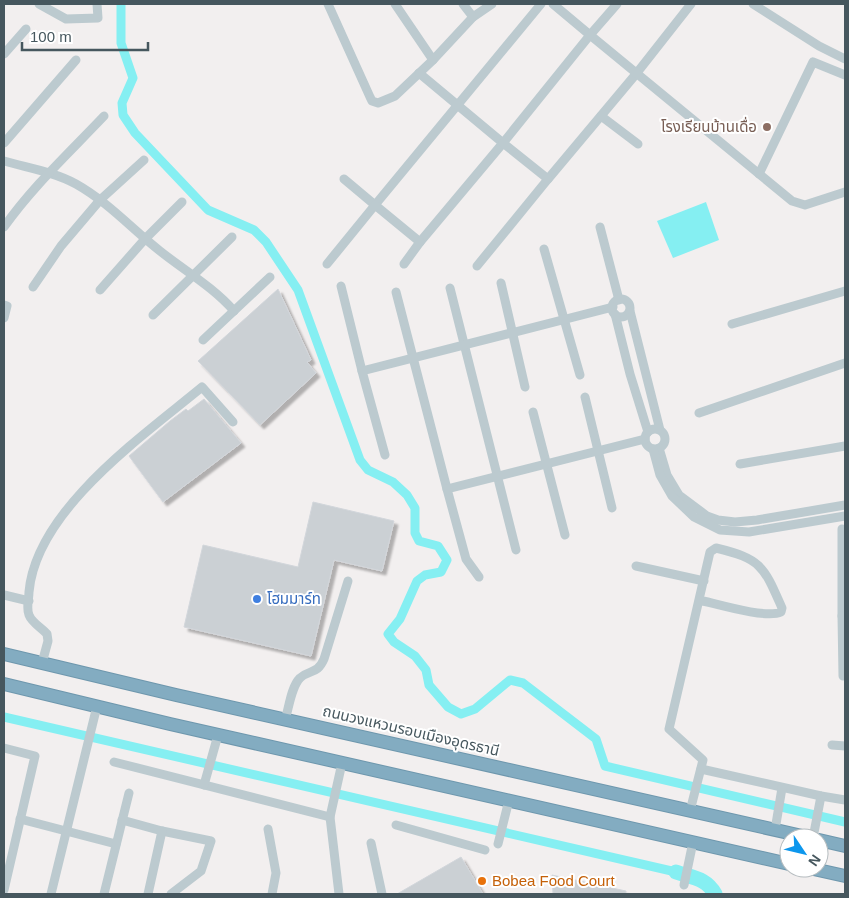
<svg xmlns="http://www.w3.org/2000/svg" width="849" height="898" viewBox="0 0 849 898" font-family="Helvetica,'Noto Sans Thai',sans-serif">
  <defs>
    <filter id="shadow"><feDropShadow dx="4" dy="4" stdDeviation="1" flood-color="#0004"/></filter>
  </defs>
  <rect width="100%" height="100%" fill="#f2efef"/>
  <path fill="#85eff2" d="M706 202 719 240 673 258 657 221Z"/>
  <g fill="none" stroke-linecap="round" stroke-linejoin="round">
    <g stroke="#85eff2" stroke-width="9">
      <path d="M121 4V43L133 78 122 103 123 115 135 133 208 210 254 230 266 242 298 290 360 460 368 470 393 482 407 495 415 508V533L419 541 438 546 447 560 441 572 425 575 417 581 400 619 388 634 394 642 415 656 426 670 429 685 448 707 461 714 475 709 510 680 523 683 596 739 605 766 845 822"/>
      <path d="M4 717 676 872"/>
    </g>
    <path stroke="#85eff2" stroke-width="15" d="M676 872C693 878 706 878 715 894"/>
  </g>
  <g fill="#cbd0d4" stroke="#d2d6db" filter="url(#shadow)">
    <path d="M278 289 311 360 307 362 316 373 260 425 198 361Z"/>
    <path d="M204 399 241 443 163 502 129 456 170 421 186 409 188 411Z"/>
    <path d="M313 502 394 521 382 571 334 560 311 656 184 627 203 545 298 567Z"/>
    <path d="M461 857 483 894H397Z"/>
    <path d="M552 875 626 891V894H553Z"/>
  </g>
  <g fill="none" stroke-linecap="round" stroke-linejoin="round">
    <g stroke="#6e97ad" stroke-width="14">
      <g id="highway">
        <path d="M4 654 176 695 811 838"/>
        <path d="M4 684 170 724 789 864"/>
        <path d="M819 840 845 846"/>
        <path d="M809 868 845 876"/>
      </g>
    </g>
    <g stroke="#bccacf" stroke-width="9">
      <path d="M39 4 66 19 98 18 97 4"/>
      <path d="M328 4 370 97 372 101 378 103 395 96 433 60 473 17 492 4"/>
      <path d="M395 4 433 60"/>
      <path d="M463 4 473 17"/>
      <path d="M553 4 590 35 617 4"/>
      <path d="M753 4 819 46 845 59"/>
      <path d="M4 54 26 29"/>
      <path d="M601 116 638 144"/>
      <path d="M4 143 76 60"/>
      <path d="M4 161C28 168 54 172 76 184 108 202 132 229 160 251 185 271 213 287 234 311"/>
      <path d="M759 174 813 62 845 75"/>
      <path d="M344 179 375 205 541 4"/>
      <path d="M548 179 636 74 691 4"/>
      <path d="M4 227C33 186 70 152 104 116"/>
      <path d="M600 227 619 300"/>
      <path d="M544 249 580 375"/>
      <path d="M327 264 375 205 420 242 503 143 419 73"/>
      <path d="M404 264 420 242"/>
      <path d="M477 266 548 179 503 143 590 35 792 201 805 205 845 192"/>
      <path d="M501 283 525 387"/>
      <path d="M341 286 362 371"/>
      <path d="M33 287 61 246 100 200 144 160"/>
      <path d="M450 288 516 550"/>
      <path d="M100 290 145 239 182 202"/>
      <path d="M396 292 447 489"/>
      <circle cx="621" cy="308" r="9"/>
      <path d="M4 305 7 306 4 318"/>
      <path d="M630 311 660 430"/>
      <path d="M615 314 630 374 648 432"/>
      <path d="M153 315 232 237"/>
      <path d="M732 324 845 291"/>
      <path d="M203 340 270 277"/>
      <path d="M585 397 612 508"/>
      <path d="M533 412 565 535"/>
      <path d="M699 413 845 363"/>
      <circle cx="655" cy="439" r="10"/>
      <path d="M659 448 667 475 679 495 707 516 718 520 735 522 757 520 845 505"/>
      <path d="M653 449 660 475 672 496 694 517 720 530 749 532 845 516"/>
      <path d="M385 455 362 371 613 307"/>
      <path d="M740 464 845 446"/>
      <path d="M842 529V616H845"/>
      <path d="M636 566 704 581"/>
      <path d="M479 577 466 559 447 489 645 439"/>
      <path d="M4 595 29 601"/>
      <path d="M842 616 843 676"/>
      <path d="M42 663 48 641 47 634C41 627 32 623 29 615 26 608 29 599 29 592 36 510 143 436 202 387L233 422"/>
      <path d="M285 720C289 708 291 687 300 678 310 669 317 675 324 659L348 581"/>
      <path d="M832 745 845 746"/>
      <path d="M4 748 35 756 4 890"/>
      <path d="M114 762 330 817"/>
      <path d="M701 769 821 796 845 800"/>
      <path d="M204 785 218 735"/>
      <path d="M690 811 703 760 669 729 710 552 716 548C762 559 764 567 782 608L781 612C766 619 717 604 699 600"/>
      <path d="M20 819 116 844"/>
      <path d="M122 820 162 831 211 841 201 871 171 894"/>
      <path d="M396 825 485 850"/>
      <path d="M268 829 276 873 272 894"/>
      <path d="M775 830 782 788"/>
      <path d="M813 838 821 796"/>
      <path d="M371 843 382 894"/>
      <path d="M498 844 509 800"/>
      <path d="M684 885 693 842"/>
      <path d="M51 894 97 706"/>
      <path d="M104 894 129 793"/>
      <path d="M148 894 162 831"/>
      <path d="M339 894 330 817 342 763"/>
    </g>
    <use href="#highway" stroke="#83acc1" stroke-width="12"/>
  </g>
  <circle fill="#8d6e63" stroke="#fff" stroke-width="2" cx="767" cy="127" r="5"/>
  <circle fill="#3f7fe0" stroke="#fff" stroke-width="2" cx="257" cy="599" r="5"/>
  <circle fill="#e8710a" stroke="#fff" stroke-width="2" cx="482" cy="881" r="5"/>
  <g text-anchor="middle" stroke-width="4" stroke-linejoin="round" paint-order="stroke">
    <g font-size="15" fill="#785e54" stroke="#fff" text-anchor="end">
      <text x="757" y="132">โรงเรียนบ้านเดื่อ</text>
    </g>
    <g font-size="15" fill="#366cbe" stroke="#fff" text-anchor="start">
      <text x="267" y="604">โฮมมาร์ท</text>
    </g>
    <g font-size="15" fill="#46575e" stroke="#fff">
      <text transform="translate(411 731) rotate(13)" y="5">ถนนวงแหวนรอบเมืองอุดรธานี</text>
    </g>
    <g font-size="15" fill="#c56008" stroke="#fff" text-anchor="start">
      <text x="492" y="886">Bobea Food Court</text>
    </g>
  </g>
  <rect width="849" height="898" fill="none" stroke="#46575e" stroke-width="10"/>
  <g transform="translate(804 853) rotate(125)"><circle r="24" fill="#ffffff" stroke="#b5bcbf"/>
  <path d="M0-4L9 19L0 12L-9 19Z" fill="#0d97ed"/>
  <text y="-8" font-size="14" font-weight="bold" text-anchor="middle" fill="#46575e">N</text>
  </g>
  <path d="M22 42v8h126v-8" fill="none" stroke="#46575e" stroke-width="2.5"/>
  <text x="30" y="42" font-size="15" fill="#46575e" stroke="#ffffff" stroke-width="4" paint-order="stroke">100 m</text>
</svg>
